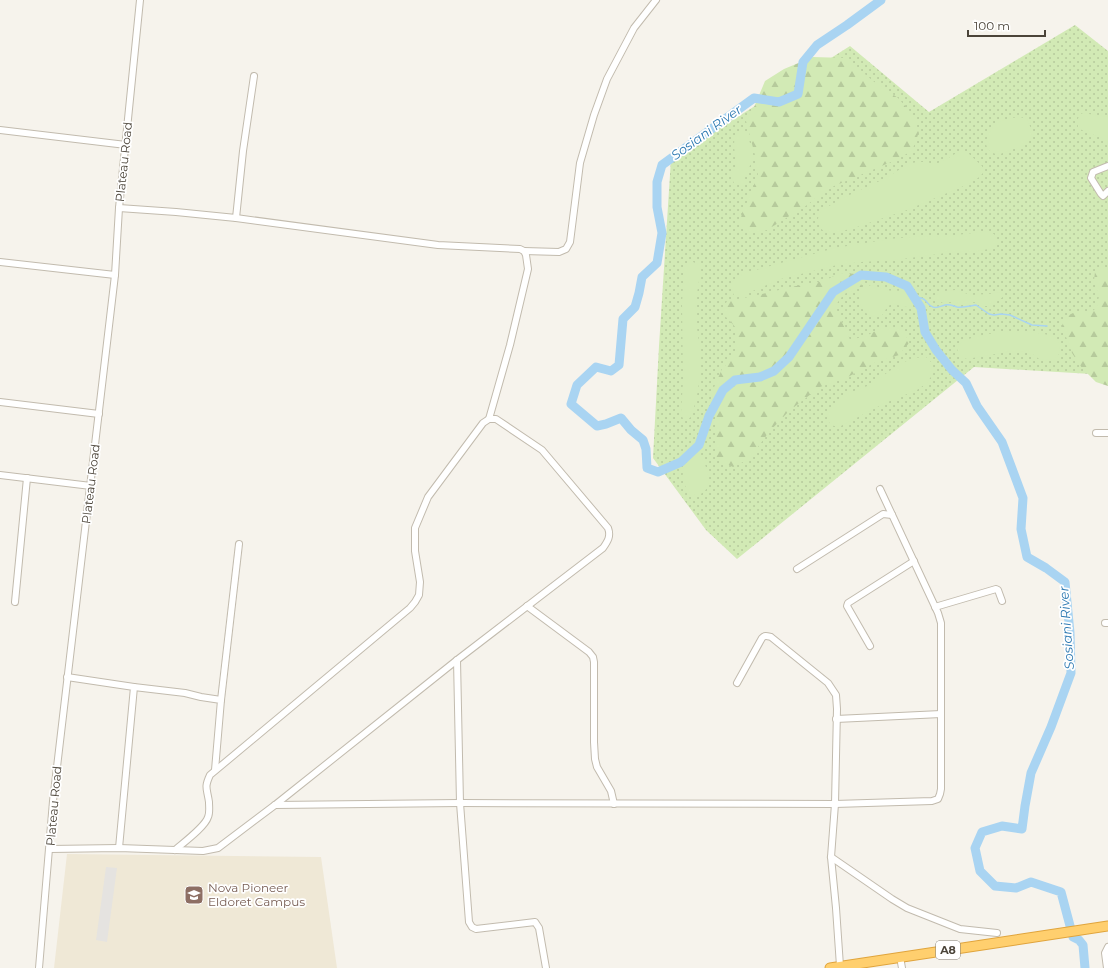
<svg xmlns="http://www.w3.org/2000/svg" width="1108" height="968" viewBox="0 0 1108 968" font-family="Montserrat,sans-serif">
  <defs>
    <pattern id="green-dots" width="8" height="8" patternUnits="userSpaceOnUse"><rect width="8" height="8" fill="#d2eab5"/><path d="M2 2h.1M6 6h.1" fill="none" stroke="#b6ca9c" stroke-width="1.8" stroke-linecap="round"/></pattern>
    <pattern id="forest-firs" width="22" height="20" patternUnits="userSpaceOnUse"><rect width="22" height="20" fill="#d2eab5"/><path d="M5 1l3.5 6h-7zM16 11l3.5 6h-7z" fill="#b6ca9c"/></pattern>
  </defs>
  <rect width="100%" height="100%" fill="#f6f3ec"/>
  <path fill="#efe8d6" d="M67 854 321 857 337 968H54Z"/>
  <path fill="url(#green-dots)" d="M1075 25 1108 51V375L974 367 737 559 706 530 653 458 659 346 671 159 850 46 929 112Z"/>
  <g fill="url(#forest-firs)">
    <path d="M813 57 846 58 873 81 898 98 913 115 919 132 912 151 891 162 827 189 807 205 767 230 752 233 744 230 740 223 742 213 748 200 758 175 756 159 746 121 752 112 765 81 784 69Z"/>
    <path d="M1101 267 1108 269V386L1096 382 1082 368 1072 353 1062 326 1065 317 1075 312 1087 313 1094 310 1097 306 1099 296 1094 281 1095 272Z"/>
    <path d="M840 273 858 274 862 287 844 294 835 306 850 340 866 336 883 327 903 328 909 343 899 355 874 363 846 378 820 387 789 411 769 432 749 459 733 467 716 459 715 441 716 410 712 392 722 369 736 354 737 329 726 317 723 309 727 301 749 297 796 286 824 281Z"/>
  </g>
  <g fill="#d2eab5">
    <path d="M1083 113 1108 117V142C1099 135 1088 134 1078 128V119L1079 115Z"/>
    <path d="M1020 117 1027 119C1032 129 1035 140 1023 146 1020 148 1015 148 1011 150 1005 152 999 156 993 153 978 146 991 126 1001 121 1007 118 1014 118 1020 117Z"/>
    <path d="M738 131H744L747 134 753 152V161L748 169 743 183 740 185 734 183C729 174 734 173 736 165 736 165 736 160 736 159 734 149 732 140 738 131Z"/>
    <path d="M958 152H967L982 166 983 173 978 178 966 185 907 210 854 228 834 233 824 232 820 227 818 218 822 210 843 198 886 178 908 164 917 162H927L933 164 942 162Z"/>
    <path d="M989 231 995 235 998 244 994 248 978 251 946 253 895 260 861 262 837 265 781 279 743 295H734L729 285 736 278 745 273 835 248 890 239 921 236 941 237Z"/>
    <path d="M689 262H693L700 265 701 269 695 305 696 322 700 349V377L697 395 692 416 686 421 683 419 681 413 683 381 682 304 683 285 684 268Z"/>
    <path d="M871 285C877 286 878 287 883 289 897 294 905 284 913 304L912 307C904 308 896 303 890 305 884 308 886 316 877 317 867 318 857 305 860 296 861 290 866 287 871 285Z"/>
    <path d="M955 290 971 295 989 294 1000 292 1003 294 1004 296 995 303 988 306H983L974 302 967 304 949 302 943 303 936 299V296L939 293 944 291Z"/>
    <path d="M1016 331C1026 332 1050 332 1057 340 1060 343 1060 349 1060 353L1055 359 1047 360 1039 359 1034 355 1024 352 1013 351 967 359C960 357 957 353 957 346 967 335 1001 332 1016 331Z"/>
    <path d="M926 357 932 363 934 372 927 383 917 390 885 403 839 427 830 425 827 414 833 405 846 394 870 385 898 365 913 358Z"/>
    <path d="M694 456 701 457C710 471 715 497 691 495 680 482 679 465 694 456Z"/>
  </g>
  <path fill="#e5e3e0" d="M106 867 117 868 107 942 96 940Z"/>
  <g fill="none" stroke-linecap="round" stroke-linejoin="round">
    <path stroke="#a9d4f2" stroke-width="1.5" d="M914 297C918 297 923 298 926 301 928 303 929 306 933 307 936 309 941 306 945 305 950 304 953 306 957 307 963 308 970 306 976 305L989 314 994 315 1001 314 1010 315 1032 325 1047 326"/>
    <path stroke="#a9d4f2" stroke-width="9" d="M881 0 847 25 817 45 803 62 798 94 779 102 754 98 662 165 657 182V207L662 233 657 263 642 277 639 293 635 307 623 319 619 365 611 371 596 367 577 385 571 404 597 426 606 424 621 418 631 430 643 440 646 449 647 468 658 472 681 462 699 445 709 416 723 390 735 380 760 377 774 371 789 357 833 292 861 275 886 277 907 286 921 308 925 332 936 350 952 370 966 383 977 406 1002 442 1023 498 1021 529 1027 557 1046 568 1065 582 1070 633 1071 673 1051 727 1031 773 1025 806 1022 829 1002 826 982 832 975 848 980 871 995 886 1016 888 1031 882 1061 892 1073 937 1079 940 1083 945 1085 968"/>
    <g stroke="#c2bbae" stroke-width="8">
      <g id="minor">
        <path d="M0 130 126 145"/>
        <path d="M1108 166 1093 172 1091 178 1101 194 1103 196 1108 191"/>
        <path d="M119 208 176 212 236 218 243 151 254 76"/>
        <path d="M524 251 559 252 566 249 570 242 580 163 594 115 607 79 634 28 656 0"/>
        <path d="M0 262 115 275"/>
        <path d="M0 402 99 414"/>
        <path d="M1096 433H1108"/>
        <path d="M0 475 91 486"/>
        <path d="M797 569 883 514 892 515"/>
        <path d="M15 602 27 478"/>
        <path d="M527 606 589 652 593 657 594 662V742L595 759 597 767 611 791 614 804"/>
        <path d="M935 607 996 589 998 590 1002 601"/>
        <path d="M1105 623H1108"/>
        <path d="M870 646 847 606 848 603 914 561"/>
        <path d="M457 660 460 803 469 922 472 927 476 929 535 922 539 928 546 968"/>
        <path d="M67 677 134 687 119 848"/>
        <path d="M737 683 762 638C765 635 767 636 771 637L828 683 836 695 837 709 835 804 831 857 836 908 840 966"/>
        <path d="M134 687 185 693 201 697 221 700 215 770"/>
        <path d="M221 700 239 544"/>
        <path d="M836 719 941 714"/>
        <path d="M275 805 460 803 835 804 932 801 938 799 940 794 941 789V623L938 613 880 489"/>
        <path d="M50 849 119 848 203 851 218 848 275 805 457 660 603 548C608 541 611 536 608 528L542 450 496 419H489"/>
        <path d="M175 850C183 843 205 827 208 817 210 813 209 807 209 802 207 788 204 788 210 775L410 608 415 602 419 595 420 582 415 551V528L428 497 483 423 489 419 510 345 528 269 526 255 524 251 520 249 438 245 236 218"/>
        <path d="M831 857 892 899 907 908 960 929 997 933"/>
        <path d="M900 957 902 968"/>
        <path d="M39 968 53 801 115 275 119 208 140 0"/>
        <path d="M1107 968 1105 953 1108 947"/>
      </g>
    </g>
    <g stroke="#e0a43c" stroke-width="11">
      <path id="highway" d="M830 968 1108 926"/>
    </g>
    <use href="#minor" stroke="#fff" stroke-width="6"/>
    <use href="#highway" stroke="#ffcf6e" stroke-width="9"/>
  </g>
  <defs>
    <g id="school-square" transform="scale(1)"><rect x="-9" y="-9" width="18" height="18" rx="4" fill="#8d6e63" stroke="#fff"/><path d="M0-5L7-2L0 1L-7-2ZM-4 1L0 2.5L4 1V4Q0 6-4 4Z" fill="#fff"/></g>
  </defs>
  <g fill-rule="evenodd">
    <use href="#school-square" x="194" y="895"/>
  </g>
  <g text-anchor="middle" stroke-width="3.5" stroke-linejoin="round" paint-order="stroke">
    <rect fill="#fff" stroke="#817c74" stroke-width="1" x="936" y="941" width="24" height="18" rx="3"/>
    <g font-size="11" font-weight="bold" fill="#4b4439">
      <text x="948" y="954">A8</text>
    </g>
    <g font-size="12" fill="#4b4439" stroke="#fff">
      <text transform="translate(124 162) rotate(-84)" y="4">Plateau Road</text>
      <text transform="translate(91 484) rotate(-83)" y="4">Plateau Road</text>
      <text transform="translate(54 806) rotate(-85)" y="4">Plateau Road</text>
    </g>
    <g font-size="12" fill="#785e54" stroke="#fff" text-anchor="start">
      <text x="208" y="892">Nova Pioneer<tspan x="208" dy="14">Eldoret Campus</tspan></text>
    </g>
    <g font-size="13" font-style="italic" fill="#2e7ab2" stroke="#fff">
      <text transform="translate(706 132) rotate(-36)" y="5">Sosiani River</text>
      <text transform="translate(1066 628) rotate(-94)" y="5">Sosiani River</text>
    </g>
  </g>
  <path d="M968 30v6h77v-6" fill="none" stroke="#4b4439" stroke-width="2"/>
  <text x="974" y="30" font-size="12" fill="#4b4439" stroke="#ffffff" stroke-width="3" paint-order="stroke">100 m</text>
</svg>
